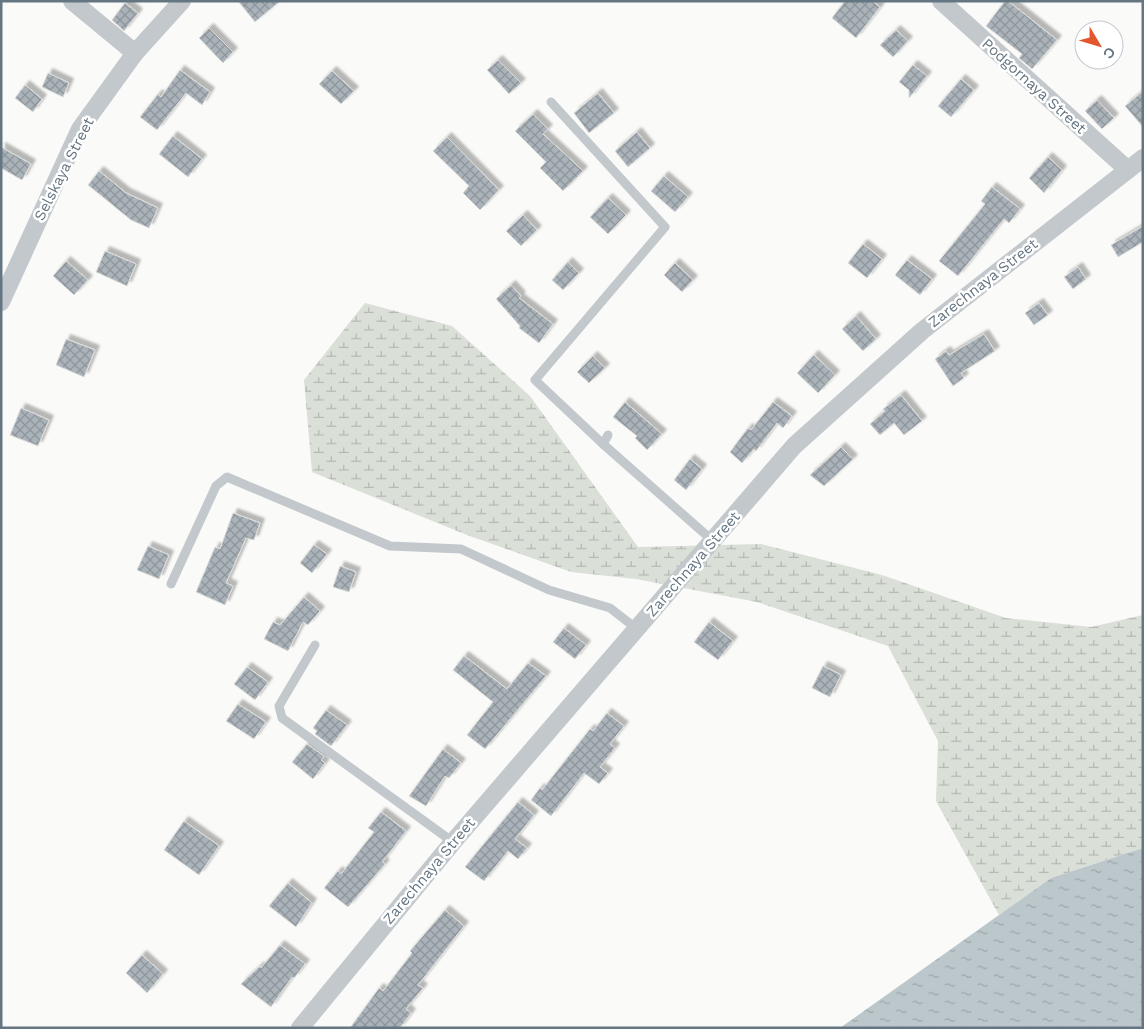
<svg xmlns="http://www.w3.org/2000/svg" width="1144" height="1029" viewBox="0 0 1144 1029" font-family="'Work Sans',sans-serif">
  <defs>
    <pattern id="wetland-marsh" width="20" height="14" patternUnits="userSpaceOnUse" patternTransform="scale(1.25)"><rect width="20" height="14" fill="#dadfd7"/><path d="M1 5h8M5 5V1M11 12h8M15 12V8" fill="none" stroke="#b4b9b4"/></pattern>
    <pattern id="water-ripples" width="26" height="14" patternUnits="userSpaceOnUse" patternTransform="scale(1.25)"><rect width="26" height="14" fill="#bbc7cb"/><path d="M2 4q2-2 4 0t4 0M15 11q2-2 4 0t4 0" fill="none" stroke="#9ca6aa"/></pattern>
    <pattern id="building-cross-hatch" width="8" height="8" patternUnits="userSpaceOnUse" patternTransform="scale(1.25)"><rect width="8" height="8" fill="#aab3b9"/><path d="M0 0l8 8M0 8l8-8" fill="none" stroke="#8e969c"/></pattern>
    <filter id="shadow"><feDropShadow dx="4.5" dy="-4.5" stdDeviation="1" flood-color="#0004"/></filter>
  </defs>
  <rect width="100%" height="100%" fill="#fafaf8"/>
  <path fill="url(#wetland-marsh)" d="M365 303 452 326 530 396 638 547 761 544 882 575 1006 618 1091 627 1143 615V848L1051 878 999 915 936 801 938 741 888 646 757 602 636 579 571 572 467 535 312 472 304 380Z"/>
  <path fill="url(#water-ripples)" d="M1143 848V1028H840L1051 878Z"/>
  <g fill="url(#building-cross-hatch)" stroke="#dcdcda" filter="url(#shadow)">
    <path d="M238 1H280L255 22Z"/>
    <path d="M845 1H872L880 7 856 38 832 18Z"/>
    <path d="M1005 1H1008L1057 40 1032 69 1019 58 1022 54 986 26Z"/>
    <path d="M125 3 138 13 124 31 112 20Z"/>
    <path d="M209 28 233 52 223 63 199 38Z"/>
    <path d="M896 30 908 41 893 57 880 45Z"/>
    <path d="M498 60 521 83 509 94 487 70Z"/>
    <path d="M913 65 927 76 909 98V90L899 82Z"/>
    <path d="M180 70 210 92 202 105 186 93 157 130 140 117 158 94 161 97Z"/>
    <path d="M332 71 354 91 341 104 319 84Z"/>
    <path d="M48 73 69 83 63 97 42 87Z"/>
    <path d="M961 79 974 90 951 117 938 106Z"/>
    <path d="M25 85 42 99 33 112 15 98Z"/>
    <path d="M1143 91V127L1125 106Z"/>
    <path d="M598 93 614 113 589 133 574 113Z"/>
    <path d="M1097 100 1114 118 1102 129 1085 111Z"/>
    <path d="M533 114 548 129 543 134 583 171 563 191 540 168 546 162 515 131Z"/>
    <path d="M637 132 650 148 628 167 615 151Z"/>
    <path d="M173 136 202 159 188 177 159 154Z"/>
    <path d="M447 137 499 190 480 210 463 193 469 186 433 151Z"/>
    <path d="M1 147 31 164 22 180 1 168Z"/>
    <path d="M1048 157 1062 170 1044 193 1029 178Z"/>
    <path d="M99 171 126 193 158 208 149 228 131 220 88 185Z"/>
    <path d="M664 176 688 197 675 212 651 191Z"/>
    <path d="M992 187 1020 209 1009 223 1004 219 958 276 939 261 985 204 981 201Z"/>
    <path d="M608 198 626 215 608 234 590 217Z"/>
    <path d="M523 215 537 230 521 246 506 231Z"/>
    <path d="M1143 226V242L1118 257 1111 245Z"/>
    <path d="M863 244 882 259 867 278 848 263Z"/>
    <path d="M105 251 136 264 127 286 96 272Z"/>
    <path d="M907 260 932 279 920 295 895 275Z"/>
    <path d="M66 261 88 280 74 295 53 276Z"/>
    <path d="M568 262 579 273 563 290 552 280Z"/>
    <path d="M675 263 693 280 682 292 664 275Z"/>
    <path d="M1078 267 1086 279 1073 289 1064 277Z"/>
    <path d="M511 285 521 296 519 298 553 324 539 343 519 328 520 326 496 299Z"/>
    <path d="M1039 303 1048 315 1034 325 1025 313Z"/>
    <path d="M856 316 876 339 863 351 842 329Z"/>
    <path d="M984 334 995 351 961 373 964 378 953 386 935 359 946 351 949 355Z"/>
    <path d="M66 339 95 350 84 377 56 365Z"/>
    <path d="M814 355 835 375 818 393 797 373Z"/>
    <path d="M593 356 605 368 589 383 577 372Z"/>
    <path d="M901 395 922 421 904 435 894 423 880 435 870 424 885 411 883 409Z"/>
    <path d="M625 402 662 434 647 450 635 438 637 436 613 417Z"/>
    <path d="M773 402 792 416 783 428 777 423 756 451 754 449 742 463 730 452 748 428 751 430Z"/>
    <path d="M21 408 49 420 38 446 10 435Z"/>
    <path d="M841 447 853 459 824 486 810 475Z"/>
    <path d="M690 459 702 469 686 490 674 480Z"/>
    <path d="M233 513 260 523 254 540 246 538 226 583 233 586 225 605 196 592 215 547 220 549Z"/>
    <path d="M314 545 327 554 312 573 300 563Z"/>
    <path d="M148 546 169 555 159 579 137 570Z"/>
    <path d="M340 566 356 572 349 592 333 587Z"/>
    <path d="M304 597 320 611 308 625 303 622 288 651 264 639 273 622 280 625Z"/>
    <path d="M709 622 733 641 718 660 694 642Z"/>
    <path d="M564 628 586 645 575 659 553 642Z"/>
    <path d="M464 656 507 689 528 663 546 676 485 749 467 735 493 702 453 670Z"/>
    <path d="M823 666 841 675 830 697 812 688Z"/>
    <path d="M247 667 268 682 255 700 234 684Z"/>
    <path d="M238 704 266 722 254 739 226 721Z"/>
    <path d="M326 710 347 725 331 746 315 734 317 731 313 728Z"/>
    <path d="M607 713 624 726 610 744 615 748 600 767 608 773 599 784 584 773 551 816 531 800 540 788 542 790 590 729 593 731Z"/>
    <path d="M307 744 324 756 321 760 325 763 313 779 292 762Z"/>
    <path d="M443 749 461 763 449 778 445 776 426 806 409 796Z"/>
    <path d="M518 802 534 815 515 839 527 848 518 859 508 851 484 881 465 867Z"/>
    <path d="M381 812 406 831 382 862 385 864 348 907 324 888 338 871 341 874 374 832 368 828Z"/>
    <path d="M184 821 219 846 199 875 164 850Z"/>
    <path d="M288 883 312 903 296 927 269 906Z"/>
    <path d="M445 910 464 926 418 985 423 988 406 1009 411 1013 400 1028H350L379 988 383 991 412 953 410 951Z"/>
    <path d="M280 945 305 964 294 978 292 977 271 1007 241 984 260 966 261 968Z"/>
    <path d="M142 955 163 974 147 993 126 973Z"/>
  </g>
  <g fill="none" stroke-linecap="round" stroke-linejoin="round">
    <g stroke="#c3c8cc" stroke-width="9">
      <path d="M551 102 665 227 535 380 603 444"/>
      <path d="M608 435 603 444 713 541"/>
      <path d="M171 584 216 486 227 477 390 546 461 549 549 590 610 608 637 629"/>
      <path d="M315 645 279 706 282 718 453 842"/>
    </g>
    <g stroke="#c3c8cc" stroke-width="18">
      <path d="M72 1 135 53"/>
      <path d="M941 1 1128 170"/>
      <path d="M1 302 80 129 135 53 182 1"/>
      <path d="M300 1028 453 842 794 446 922 331 1143 158"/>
    </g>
  </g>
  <g text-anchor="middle" stroke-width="5" stroke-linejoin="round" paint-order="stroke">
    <g font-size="15" fill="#657683" stroke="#fff">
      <text transform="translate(1034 86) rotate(42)" y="5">Podgornaya Street</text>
      <text transform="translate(64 169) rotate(-63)" y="5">Selskaya Street</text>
      <text transform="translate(983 283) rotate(-38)" y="5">Zarechnaya Street</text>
      <text transform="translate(693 564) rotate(-49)" y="5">Zarechnaya Street</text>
      <text transform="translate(429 871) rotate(-50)" y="5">Zarechnaya Street</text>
    </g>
  </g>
  <rect width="1144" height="1029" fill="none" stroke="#657683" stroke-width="5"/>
  <g transform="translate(1099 45) rotate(128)"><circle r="24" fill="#ffffff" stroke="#c1c8cd"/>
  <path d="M0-4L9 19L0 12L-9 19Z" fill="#e4572e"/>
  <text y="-8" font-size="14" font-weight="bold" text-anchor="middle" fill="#657683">С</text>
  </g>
</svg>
